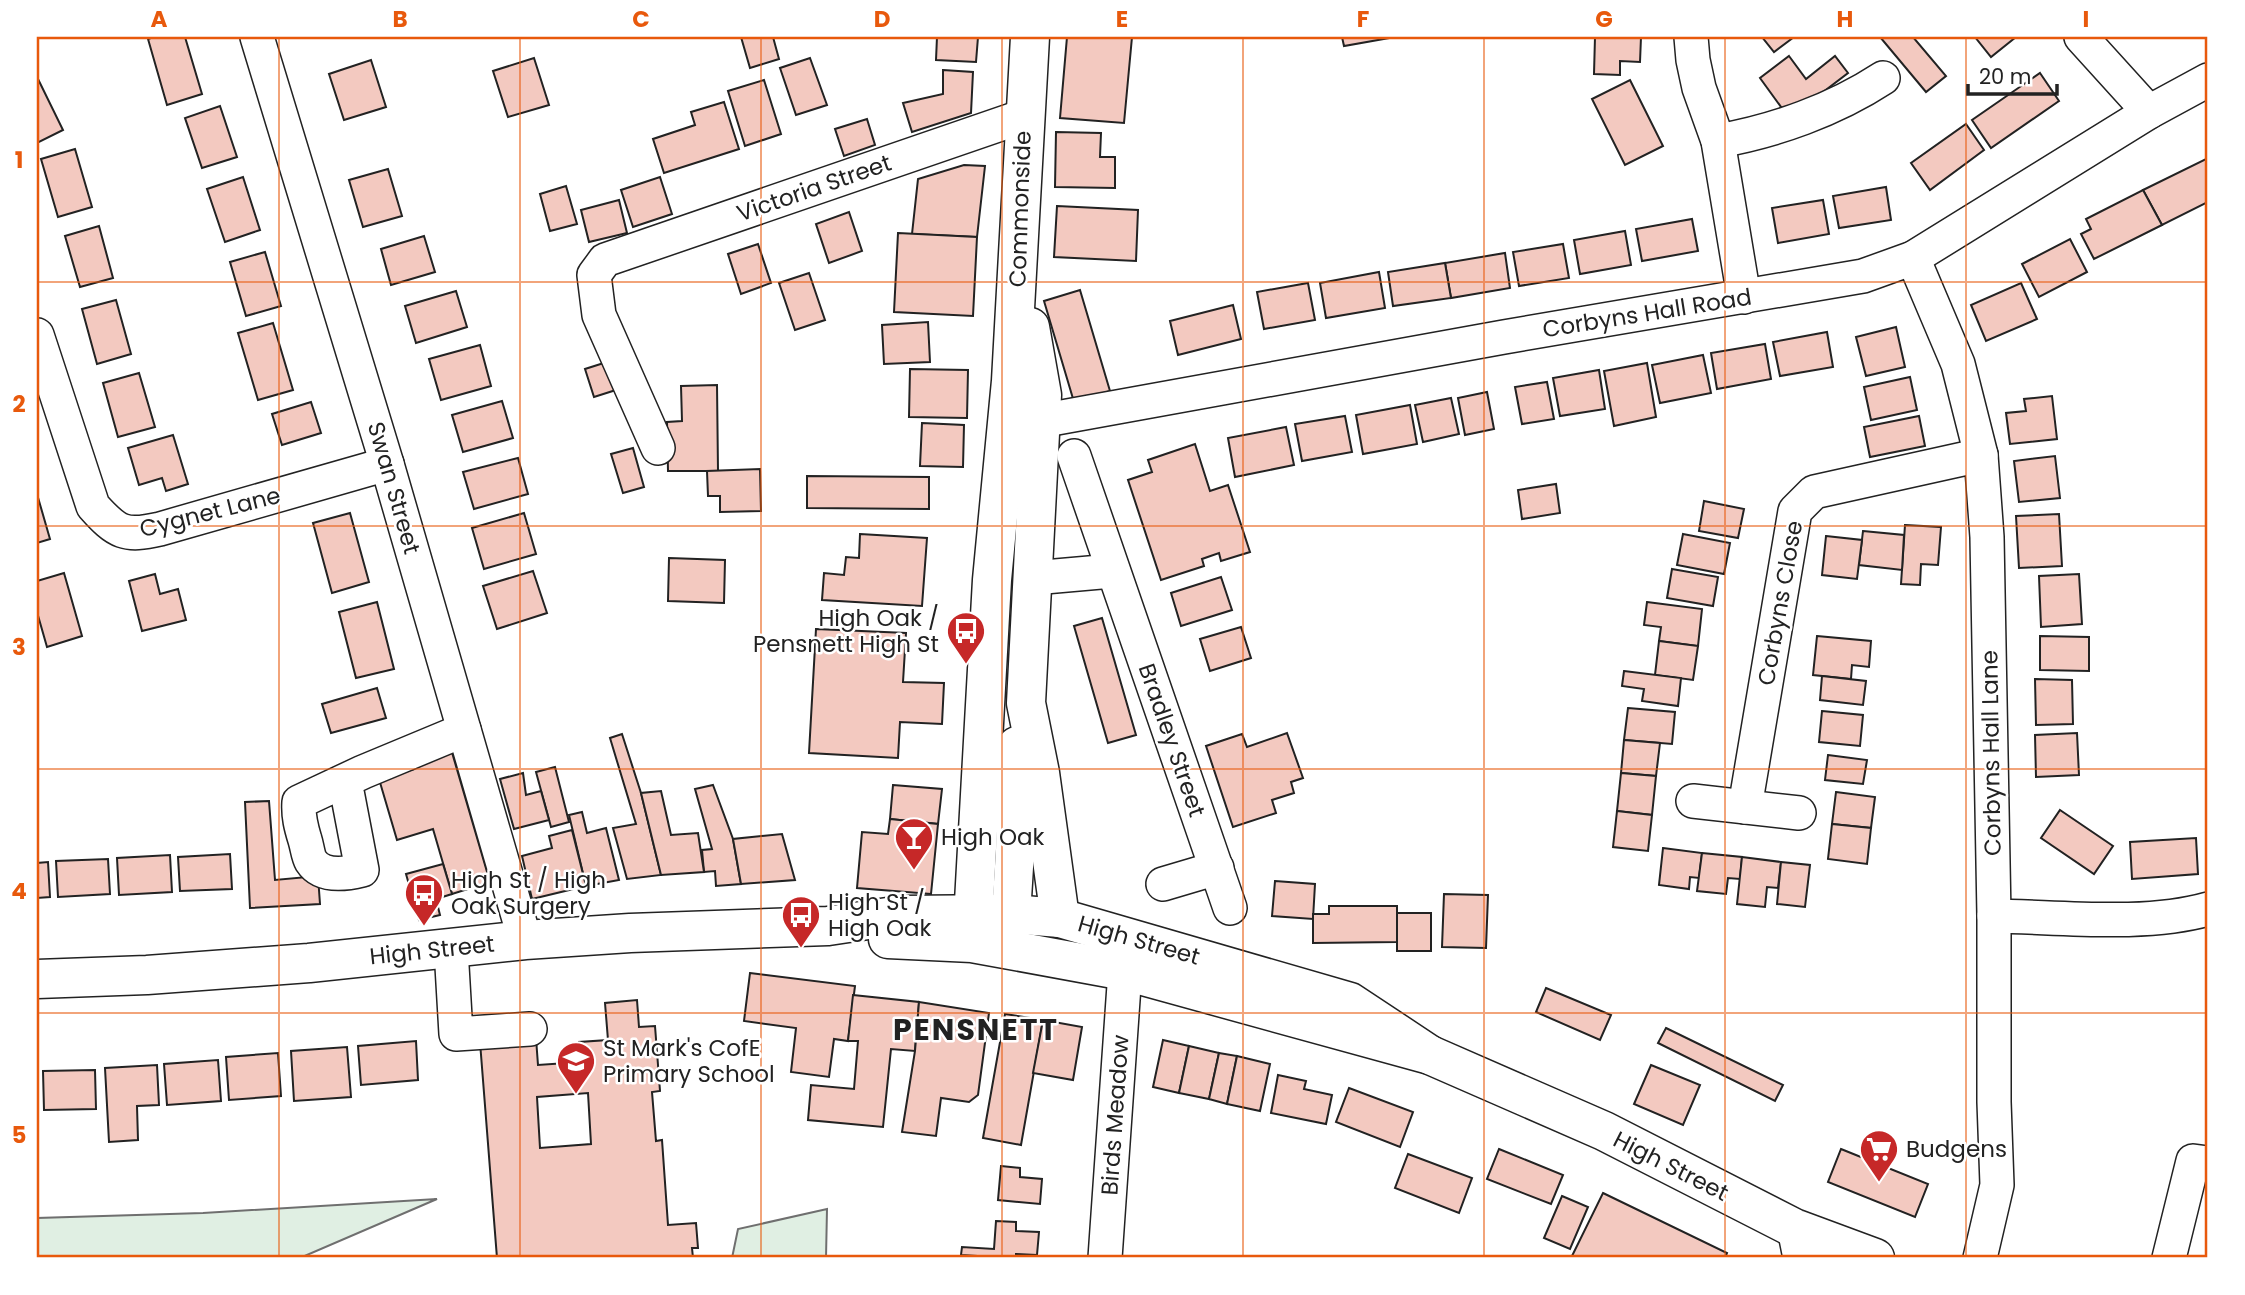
<svg xmlns="http://www.w3.org/2000/svg" width="2245" height="1295" viewBox="0 0 2245 1295" font-family="Poppins,sans-serif">
  <rect width="100%" height="100%" fill="#fff"/>
  <g fill="#e0efe3" stroke="#6f6f6f" stroke-width="2">
    <path d="M437 1199 300 1258H37V1218L203 1213Z"/>
    <path d="M827 1209 826 1258H732L738 1229Z"/>
  </g>
  <g fill="#f3c9c0" stroke="#222" stroke-width="2" fill-rule="evenodd">
    <path d="M154 37H185L202 94 167 105 148 39Z"/>
    <path d="M741 37H773L779 59 750 68Z"/>
    <path d="M937 37H978L976 62 936 60Z"/>
    <path d="M1067 37H1132L1124 123 1060 118Z"/>
    <path d="M1342 37H1395L1344 46Z"/>
    <path d="M1595 37H1641L1640 62 1620 61V75L1594 74Z"/>
    <path d="M1762 37H1794L1774 52Z"/>
    <path d="M1880 37H1913L1946 76 1926 92Z"/>
    <path d="M1975 37H2016L1991 57Z"/>
    <path d="M1789 56 1806 79 1835 56 1848 73 1789 118 1760 78Z"/>
    <path d="M534 58 549 105 508 117 493 71Z"/>
    <path d="M810 58 827 105 796 115 780 68Z"/>
    <path d="M371 60 386 107 344 120 329 74Z"/>
    <path d="M943 70 973 72 971 113 912 132 903 103 943 94Z"/>
    <path d="M2040 73 2059 101 1991 148 1972 120Z"/>
    <path d="M38 79 63 130 37 143V80Z"/>
    <path d="M764 80 781 134 745 146 728 91Z"/>
    <path d="M1630 80 1663 146 1625 165 1592 99Z"/>
    <path d="M724 102 739 149 664 173 653 139 695 125 691 112Z"/>
    <path d="M220 106 237 157 202 168 185 118Z"/>
    <path d="M867 119 875 145 844 156 835 129Z"/>
    <path d="M1966 124 1984 150 1930 190 1911 163Z"/>
    <path d="M1056 132 1101 133 1100 157H1115V188L1055 187Z"/>
    <path d="M75 149 92 207 58 217 41 159Z"/>
    <path d="M2208 158V202L2162 225 2143 190Z"/>
    <path d="M964 165 985 166 977 237 912 234 918 179Z"/>
    <path d="M388 169 402 216 363 227 349 180Z"/>
    <path d="M243 177 260 230 225 242 207 189Z"/>
    <path d="M660 177 672 214 633 227 621 190Z"/>
    <path d="M566 186 577 224 550 231 540 194Z"/>
    <path d="M1886 187 1891 220 1839 228 1833 196Z"/>
    <path d="M2143 190 2162 225 2094 259 2081 234 2091 229 2086 219Z"/>
    <path d="M619 200 627 233 589 242 581 210Z"/>
    <path d="M1823 200 1829 234 1778 243 1772 208Z"/>
    <path d="M1057 206 1138 210 1136 261 1054 257Z"/>
    <path d="M849 212 862 251 829 263 816 224Z"/>
    <path d="M1692 219 1698 251 1642 261 1636 229Z"/>
    <path d="M99 226 113 278 80 287 65 236Z"/>
    <path d="M1625 231 1631 265 1580 274 1574 240Z"/>
    <path d="M898 233 977 237 973 316 894 312Z"/>
    <path d="M424 236 435 272 391 285 381 249Z"/>
    <path d="M2070 239 2087 272 2039 297 2022 264Z"/>
    <path d="M758 244 771 283 741 294 728 254Z"/>
    <path d="M1563 244 1569 278 1519 286 1513 252Z"/>
    <path d="M265 252 281 306 246 316 230 262Z"/>
    <path d="M1505 253 1510 288 1451 298 1445 263Z"/>
    <path d="M1445 263 1451 298 1393 306 1388 272Z"/>
    <path d="M1379 272 1385 308 1326 318 1320 283Z"/>
    <path d="M809 273 825 320 795 330 779 283Z"/>
    <path d="M1308 283 1315 320 1264 329 1257 292Z"/>
    <path d="M2021 283 2037 319 1986 341 1971 305Z"/>
    <path d="M1080 290 1110 391 1074 402 1044 301Z"/>
    <path d="M456 291 467 327 416 343 405 306Z"/>
    <path d="M116 300 131 354 97 364 82 309Z"/>
    <path d="M1233 305 1241 339 1178 355 1170 321Z"/>
    <path d="M928 322 930 362 884 364 882 325Z"/>
    <path d="M273 323 293 390 258 400 238 333Z"/>
    <path d="M1896 327 1905 367 1866 376 1856 337Z"/>
    <path d="M1827 332 1833 367 1780 376 1773 342Z"/>
    <path d="M1765 344 1771 379 1717 389 1711 353Z"/>
    <path d="M480 345 491 386 441 400 429 359Z"/>
    <path d="M1703 355 1711 393 1660 403 1652 365Z"/>
    <path d="M610 361 619 389 594 397 585 369Z"/>
    <path d="M1647 363 1656 417 1614 426 1604 371Z"/>
    <path d="M910 369 968 370 967 418 909 417Z"/>
    <path d="M1599 370 1605 409 1560 416 1553 378Z"/>
    <path d="M139 373 155 427 118 437 103 383Z"/>
    <path d="M1910 377 1917 410 1871 420 1864 387Z"/>
    <path d="M1547 382 1554 419 1522 424 1515 387Z"/>
    <path d="M717 385 718 471H668L667 422 682 421 681 386Z"/>
    <path d="M1487 392 1494 429 1465 435 1458 398Z"/>
    <path d="M2052 396 2057 439 2010 444 2006 413 2026 411 2024 399Z"/>
    <path d="M1451 398 1459 434 1423 442 1415 405Z"/>
    <path d="M502 401 513 438 463 452 452 415Z"/>
    <path d="M311 402 321 433 282 445 272 414Z"/>
    <path d="M1410 405 1417 444 1363 454 1356 415Z"/>
    <path d="M1345 416 1352 452 1302 461 1295 424Z"/>
    <path d="M1919 416 1925 446 1870 457 1864 427Z"/>
    <path d="M922 423 964 425 963 467 920 466Z"/>
    <path d="M1286 427 1294 465 1235 477 1228 438Z"/>
    <path d="M173 435 188 484 166 491 162 478 139 485 128 448Z"/>
    <path d="M1195 444 1210 491 1228 485 1250 552 1221 561 1219 553 1202 559 1204 566 1161 580 1128 480 1152 472 1148 460Z"/>
    <path d="M633 448 644 487 623 493 611 454Z"/>
    <path d="M2055 456 2060 498 2019 502 2014 461Z"/>
    <path d="M518 458 528 494 474 509 463 472Z"/>
    <path d="M760 469 761 511 720 512V496H708L707 471Z"/>
    <path d="M807 476 929 477V509L807 508Z"/>
    <path d="M1556 484 1560 513 1522 519 1518 490Z"/>
    <path d="M37 494 50 539 37 543Z"/>
    <path d="M1704 501 1744 509 1738 538 1699 531Z"/>
    <path d="M350 513 369 582 332 593 313 523Z"/>
    <path d="M524 513 536 554 484 569 472 528Z"/>
    <path d="M2059 514 2062 566 2019 568 2016 516Z"/>
    <path d="M1905 525 1941 527 1938 565 1921 564 1920 585 1901 584Z"/>
    <path d="M1863 531 1904 535 1902 570 1859 565Z"/>
    <path d="M860 534 927 538 922 606 822 600 824 573 844 575 846 557 859 558Z"/>
    <path d="M1683 534 1730 543 1724 574 1677 565Z"/>
    <path d="M1826 536 1862 540 1857 579 1822 575Z"/>
    <path d="M669 558 725 560 724 603 668 601Z"/>
    <path d="M1672 569 1718 577 1713 606 1667 598Z"/>
    <path d="M533 571 547 613 497 629 483 586Z"/>
    <path d="M64 573 82 636 47 647 37 612V581Z"/>
    <path d="M155 574 160 594 178 589 186 620 142 631 129 581Z"/>
    <path d="M2079 574 2082 624 2041 627 2039 576Z"/>
    <path d="M1221 577 1232 610 1181 626 1171 593Z"/>
    <path d="M377 602 394 669 356 678 339 612Z"/>
    <path d="M1647 602 1702 609 1698 646 1659 641 1661 627 1644 625Z"/>
    <path d="M1102 618 1136 735 1108 743 1074 626Z"/>
    <path d="M1241 627 1251 658 1210 671 1200 639Z"/>
    <path d="M816 629 906 633 903 682 944 683 942 724 900 722 898 758 809 753Z"/>
    <path d="M1817 636 1871 641 1869 667 1852 665 1851 679 1813 675Z"/>
    <path d="M2040 636 2089 637V671L2040 670Z"/>
    <path d="M1659 641 1698 646 1693 680 1655 675Z"/>
    <path d="M1624 671 1681 678 1678 706 1642 701 1644 689 1622 686Z"/>
    <path d="M1822 676 1866 681 1863 705 1820 700Z"/>
    <path d="M2035 679 2072 680 2073 724 2036 725Z"/>
    <path d="M377 688 386 718 331 733 322 704Z"/>
    <path d="M1628 708 1675 712 1672 744 1624 740Z"/>
    <path d="M1822 711 1863 715 1860 746 1819 742Z"/>
    <path d="M1287 733 1303 778 1291 782 1294 793 1272 800 1276 813 1233 827 1206 746 1242 734 1247 747Z"/>
    <path d="M2077 733 2079 775 2036 777 2035 735Z"/>
    <path d="M622 734 641 793 661 875 627 879 613 828 636 824 610 738Z"/>
    <path d="M1624 740 1660 743 1656 776 1621 773Z"/>
    <path d="M451 749 490 882 452 894 433 829 397 840 379 779 414 769 411 761Z"/>
    <path d="M1828 755 1867 760 1863 784 1825 780Z"/>
    <path d="M555 767 569 822 551 827 536 772Z"/>
    <path d="M523 773 526 795 541 791 549 820 514 829 500 779Z"/>
    <path d="M1621 773 1656 776 1652 815 1617 811Z"/>
    <path d="M713 785 733 839 741 884 716 886 715 871 704 872 702 850 712 849 695 789Z"/>
    <path d="M893 785 942 789 938 824 890 819Z"/>
    <path d="M661 791 671 835 698 833 704 872 661 875 641 793Z"/>
    <path d="M1836 792 1875 797 1871 828 1832 824Z"/>
    <path d="M269 801 275 880 318 876 320 904 250 908 245 802Z"/>
    <path d="M2060 810 2113 846 2094 874 2041 838Z"/>
    <path d="M1617 811 1652 815 1648 851 1613 847Z"/>
    <path d="M582 812 587 833 606 828 619 880 586 886 569 815Z"/>
    <path d="M890 819 938 824 931 894 857 888 862 832 888 834Z"/>
    <path d="M1832 824 1871 828 1867 864 1828 859Z"/>
    <path d="M572 830 586 886 532 899 522 856 552 848 549 836Z"/>
    <path d="M782 834 795 880 741 884 733 839Z"/>
    <path d="M2196 838 2198 874 2132 879 2130 842Z"/>
    <path d="M1663 848 1702 853 1699 878 1690 877 1689 889 1659 885Z"/>
    <path d="M1702 853 1742 857 1740 879 1728 878 1726 894 1697 891Z"/>
    <path d="M230 854 232 889 180 891 178 857Z"/>
    <path d="M170 855 172 892 119 895 117 858Z"/>
    <path d="M1742 857 1781 862 1778 888 1767 887 1765 907 1737 904Z"/>
    <path d="M108 859 110 894 58 897 56 861Z"/>
    <path d="M48 862 50 897 37 898V863Z"/>
    <path d="M1781 862 1810 865 1805 907 1777 904Z"/>
    <path d="M443 864 452 894 436 899 440 915 419 920 406 874Z"/>
    <path d="M1275 881 1315 884 1313 919 1272 916Z"/>
    <path d="M1444 894 1488 895 1486 948 1442 947Z"/>
    <path d="M1329 906H1397V942L1313 943V914H1329Z"/>
    <rect x="1397" y="913" width="34" height="38"/>
    <path d="M750 973 855 986 848 1041 834 1039 829 1077 791 1072 796 1028 744 1021Z"/>
    <path d="M1546 988 1611 1015 1600 1040 1536 1012Z"/>
    <path d="M853 995 919 1002 915 1051 891 1049 883 1127 808 1120 811 1085 854 1089 858 1041H848Z"/>
    <path d="M637 1000 639 1027 655 1026 660 1091 652 1092 656 1141 662 1140 668 1225 696 1223 698 1248H692L693 1258H497L480 1042 536 1038 538 1065 581 1062 579 1042 608 1040 605 1003ZM588 1093 591 1144 540 1148 537 1097Z"/>
    <path d="M919 1002 989 1013 978 1095 969 1102 941 1098 936 1136 902 1132 915 1051Z"/>
    <path d="M1005 1014 1043 1020 1021 1145 983 1138Z"/>
    <path d="M1043 1020 1082 1027 1073 1080 1033 1073Z"/>
    <path d="M1666 1028 1783 1085 1775 1101 1658 1043Z"/>
    <path d="M1163 1040 1189 1046 1179 1093 1153 1087Z"/>
    <path d="M416 1041 418 1080 361 1085 358 1046Z"/>
    <path d="M1189 1046 1219 1053 1209 1099 1179 1093Z"/>
    <path d="M347 1047 351 1097 294 1101 291 1051Z"/>
    <path d="M278 1053 281 1096 229 1100 226 1057Z"/>
    <path d="M1219 1053 1237 1056 1227 1104 1209 1099Z"/>
    <path d="M1237 1056 1270 1064 1260 1111 1227 1104Z"/>
    <path d="M218 1060 221 1101 167 1105 164 1064Z"/>
    <path d="M157 1065 159 1105 137 1106 138 1140 109 1142 105 1068Z"/>
    <path d="M1651 1065 1700 1085 1683 1125 1634 1104Z"/>
    <path d="M95 1070 96 1109 44 1110 43 1071Z"/>
    <path d="M1278 1075 1306 1081 1304 1089 1332 1095 1326 1124 1271 1113Z"/>
    <path d="M1349 1088 1413 1112 1400 1147 1336 1122Z"/>
    <path d="M1499 1149 1563 1175 1551 1204 1487 1179Z"/>
    <path d="M1841 1149 1928 1184 1915 1217 1828 1182Z"/>
    <path d="M1408 1154 1472 1178 1459 1213 1395 1188Z"/>
    <path d="M1001 1166 1020 1168V1177L1042 1179 1040 1204 998 1200Z"/>
    <path d="M1603 1193 1727 1253 1725 1258H1571Z"/>
    <path d="M1562 1196 1588 1207 1570 1249 1544 1238Z"/>
    <path d="M996 1221 1016 1222V1231L1039 1232 1037 1255 1016 1254V1258H1011L961 1255 962 1247 994 1249Z"/>
  </g>
  <g fill="none" stroke-linecap="round" stroke-linejoin="round">
    <g stroke="#222" stroke-width="36">
      <g id="minor">
        <path d="M257 37 387 464 525 940"/>
        <path d="M1691 37 1693 60 1699 88 1718 141 1744 297"/>
        <path d="M2081 37 2149 112"/>
        <path d="M1718 141C1775 131 1834 110 1883 78"/>
        <path d="M1913 258 1958 364 1981 455 1987 537 1994 916V1102L1997 1185 1980 1258"/>
        <path d="M37 335 93 506C117 533 125 537 160 529L387 464"/>
        <path d="M1040 421 1504 337 1863 276 1913 258 2149 112 2208 80"/>
        <path d="M658 448 599 315 594 275 605 260 1024 116"/>
        <path d="M1074 456 1230 908"/>
        <path d="M1033 578 1112 571"/>
        <path d="M345 781 362 870C346 874 322 878 311 861 308 856 307 846 305 840 301 827 298 816 299 802L363 772 464 730"/>
        <path d="M1693 801 1799 813"/>
        <path d="M1745 807 1795 511 1814 492 1981 455"/>
        <path d="M1163 884 1217 868"/>
        <path d="M1994 916C2061 917 2145 927 2208 909"/>
        <path d="M451 949 456 1034 530 1029"/>
        <path d="M1794 1228 1800 1258"/>
        <path d="M1105 1258 1125 971"/>
        <path d="M2169 1258 2193 1161 2208 1163"/>
      </g>
    </g>
    <g stroke="#222" stroke-width="41">
      <g id="major">
        <path d="M1030 327 1042 395 1026 703 1040 773 1060 918"/>
        <path d="M996 936 1011 914 1015 851 1017 746"/>
        <path d="M972 938 992 580 1011 381 1030 37"/>
        <path d="M888 939 972 943 1125 971 1430 1055 1604 1131 1794 1228 1875 1258"/>
        <path d="M37 979 147 975 309 963 525 940 630 933 828 926 901 915 1011 914 1060 918 1350 1002 1430 1055"/>
      </g>
    </g>
    <use href="#minor" stroke="#fff" stroke-width="33"/>
    <use href="#major" stroke="#fff" stroke-width="38"/>
  </g>
  <path fill="none" stroke="#e8590c" stroke-width="2" stroke-opacity="0.55" d="M279 37V1258M520 37V1258M761 37V1258M1002 37V1258M1243 37V1258M1484 37V1258M1725 37V1258M1966 37V1258M37 282H2208M37 526H2208M37 769H2208M37 1013H2208"/>
  <defs>
    <g id="bus-pin" transform="scale(2.0125)"><path d="M0 17L-7.5 6A9.5 9.5 0 1 1 7.5 6Z" fill="#c62828" stroke="#fff"/><path d="M-5-6H5V4H4V6H2V4H-2V6H-4V4H-5ZM-3.5-4V0h7V-4ZM-3.5 1.2v1.5H-2V1.2ZM2 1.2v1.5H3.5V1.2Z" fill="#fff"/></g>
    <g id="bar-pin" transform="scale(2.0125)"><path d="M0 17L-7.5 6A9.5 9.5 0 1 1 7.5 6Z" fill="#c62828" stroke="#fff"/><path d="M-6-5H6L.8 .8V4.5H3.5V6h-7V4.5H-.8V.8Z" fill="#fff"/></g>
    <g id="school-pin" transform="scale(2.0125)"><path d="M0 17L-7.5 6A9.5 9.5 0 1 1 7.5 6Z" fill="#c62828" stroke="#fff"/><path d="M0-5L7-2L0 1L-7-2ZM-4 1L0 2.5L4 1V4Q0 6-4 4Z" fill="#fff"/></g>
    <g id="supermarket-pin" transform="scale(2.0125)"><path d="M0 17L-7.5 6A9.5 9.5 0 1 1 7.5 6Z" fill="#c62828" stroke="#fff"/><path d="M-6-5.5h2.5l.6 2H6L4.5 2H-2.5L-4.4-4H-6ZM-1.5 3.2a1.3 1.3 0 1 0 .1 0ZM3 3.2a1.3 1.3 0 1 0 .1 0Z" fill="#fff"/></g>
  </defs>
  <g fill-rule="evenodd">
    <use href="#bus-pin" x="966" y="631"/>
    <use href="#bar-pin" x="914" y="837"/>
    <use href="#bus-pin" x="424" y="893"/>
    <use href="#bus-pin" x="801" y="915"/>
    <use href="#school-pin" x="576" y="1061"/>
    <use href="#supermarket-pin" x="1879" y="1149"/>
  </g>
  <g text-anchor="middle" stroke-width="5" stroke-linejoin="round" paint-order="stroke">
    <g font-size="23" fill="#222" stroke="#fff">
      <text transform="translate(814 188) rotate(-19)" y="8">Victoria Street</text>
      <text transform="translate(1020 209) rotate(-88)" y="8">Commonside</text>
      <text transform="translate(1647 313) rotate(-9)" y="8">Corbyns Hall Road</text>
      <text transform="translate(394 488) rotate(74)" y="8">Swan Street</text>
      <text transform="translate(210 512) rotate(-14)" y="8">Cygnet Lane</text>
      <text transform="translate(1780 603) rotate(-80)" y="8">Corbyns Close</text>
      <text transform="translate(1172 740) rotate(71)" y="8">Bradley Street</text>
      <text transform="translate(1991 753) rotate(-91)" y="8">Corbyns Hall Lane</text>
      <text transform="translate(1139 940) rotate(16)" y="8">High Street</text>
      <text transform="translate(432 950) rotate(-6)" y="8">High Street</text>
      <text transform="translate(1115 1115) rotate(-86)" y="8">Birds Meadow</text>
      <text transform="translate(1671 1166) rotate(27)" y="8">High Street</text>
    </g>
    <g font-size="23" fill="#222" stroke="#fff" text-anchor="start">
      <text x="939" y="626" text-anchor="end">High Oak /<tspan x="939" dy="26">Pensnett High St</tspan></text>
      <text x="941" y="845">High Oak</text>
      <text x="451" y="888">High St / High<tspan x="451" dy="26">Oak Surgery</tspan></text>
      <text x="828" y="910">High St /<tspan x="828" dy="26">High Oak</tspan></text>
      <text x="603" y="1056">St Mark's CofE<tspan x="603" dy="26">Primary School</tspan></text>
      <text x="1906" y="1157">Budgens</text>
    </g>
    <g font-size="30" font-weight="bold" letter-spacing="2" fill="#222" stroke="#fff">
      <text x="976" y="1040">PENSNETT</text>
    </g>
  </g>
  <rect width="2245" height="1295" fill="none" stroke="#ffffff" stroke-width="77"/>
  <path d="M1968 84v10h89v-10" fill="none" stroke="#222222" stroke-width="3.5"/>
  <text x="1979" y="84" font-size="21" fill="#222222" stroke="#ffffff" stroke-width="5" paint-order="stroke">20 m</text>
  <rect x="38" y="38" width="2168" height="1218" fill="none" stroke="#e8590c" stroke-width="2.5"/>
  <g font-size="23" text-anchor="middle" font-weight="bold" fill="#e8590c">
    <text x="159" y="27">A</text>
    <text x="400" y="27">B</text>
    <text x="641" y="27">C</text>
    <text x="882" y="27">D</text>
    <text x="1122" y="27">E</text>
    <text x="1363" y="27">F</text>
    <text x="1604" y="27">G</text>
    <text x="1845" y="27">H</text>
    <text x="2086" y="27">I</text>
    <text x="19" y="168">1</text>
    <text x="19" y="412">2</text>
    <text x="19" y="655">3</text>
    <text x="19" y="899">4</text>
    <text x="19" y="1143">5</text>
  </g>
</svg>
